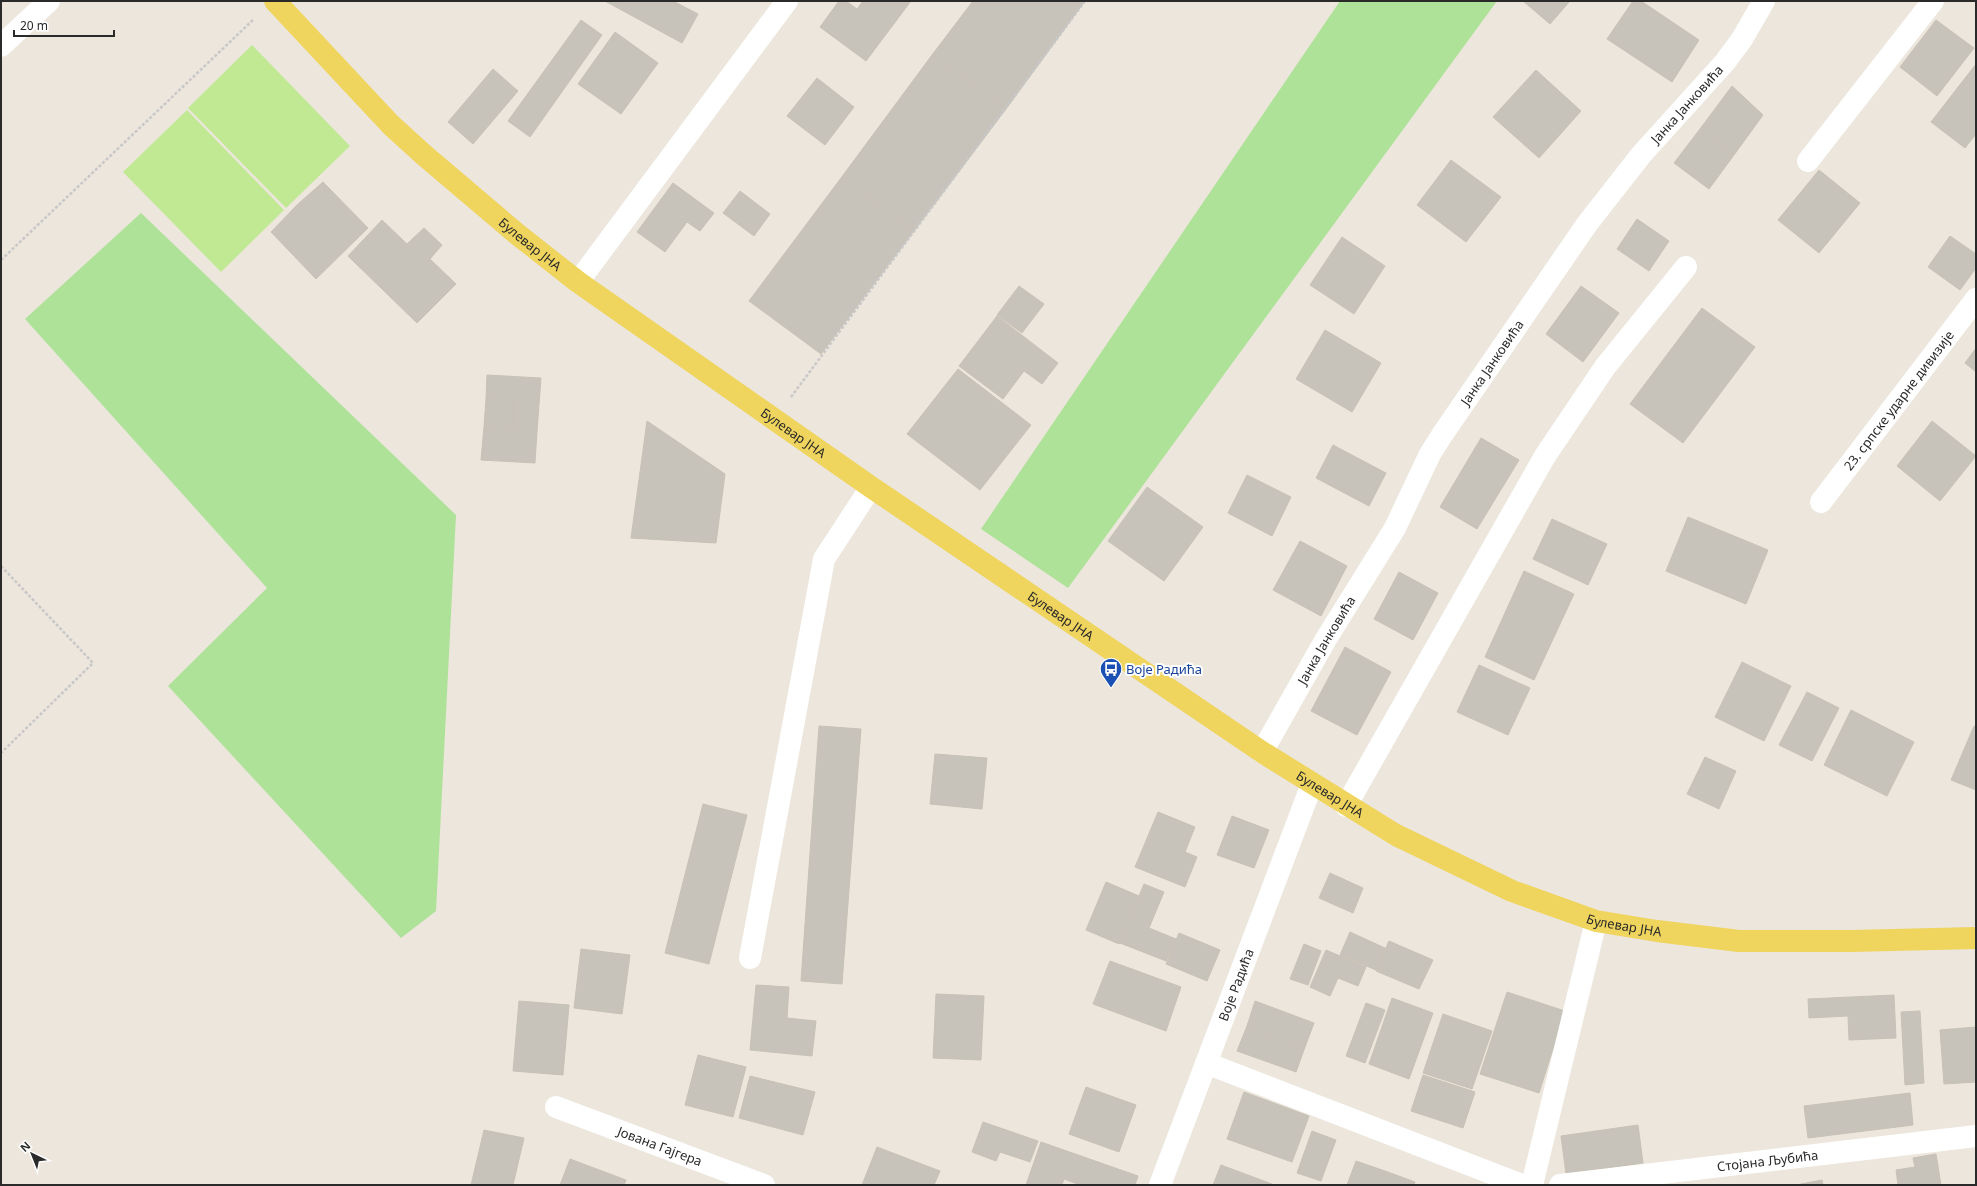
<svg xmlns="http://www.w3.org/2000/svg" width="1977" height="1186" viewBox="0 0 1977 1186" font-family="'Noto Sans',sans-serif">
  <rect width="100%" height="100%" fill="#ece6dc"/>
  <g fill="#aee298">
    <path d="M1340 1H1497L1068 588 981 529Z"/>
    <path d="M141 213 456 515 436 911 401 938 168 686 267 588 25 319Z"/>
  </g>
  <g fill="#c1e994">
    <path d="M252 45 350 146 286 208 188 108Z"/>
    <path d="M187 110 284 210 221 272 123 172Z"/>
  </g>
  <g fill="#c7c3bb" stroke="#c7c2b5">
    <path d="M605 1H673L698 14 682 43Z"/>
    <path d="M839 1H846L857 9 863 1H911L866 61 820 27Z"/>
    <path d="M973 1H1085L1006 109 932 55Z"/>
    <path d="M1523 1H1570L1550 24Z"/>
    <path d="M1633 1H1641L1699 40 1672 82 1607 39Z"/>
    <path d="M581 20 602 35 530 137 508 121Z"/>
    <path d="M1936 20 1974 48 1937 96 1900 67Z"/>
    <path d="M615 32 658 63 621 114 578 84Z"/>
    <path d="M932 55 1006 109 913 232 841 178Z"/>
    <path d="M1976 64V134L1965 148 1931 122Z"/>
    <path d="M493 69 518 91 473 144 448 122Z"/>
    <path d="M1536 70 1581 111 1539 158 1493 117Z"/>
    <path d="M817 78 854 107 825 145 787 116Z"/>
    <path d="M1732 86 1763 115 1734 155 1700 129Z"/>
    <path d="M1700 129 1734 155 1709 189 1674 163Z"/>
    <path d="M1451 160 1501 197 1466 242 1417 205Z"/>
    <path d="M1819 170 1860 203 1819 253 1778 220Z"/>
    <path d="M841 178 913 232 821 354 749 301Z"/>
    <path d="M323 182 368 228 316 279 271 232 298 204Z"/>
    <path d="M673 183 714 213 700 231 687 222 665 252 637 232Z"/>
    <path d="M740 191 770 214 754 236 723 213Z"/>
    <path d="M1637 219 1669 241 1649 271 1617 249Z"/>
    <path d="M382 220 407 244 424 228 442 245 430 259 456 284 417 323 348 256Z"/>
    <path d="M1950 236 1976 254V268L1960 290 1928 267Z"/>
    <path d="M1342 237 1385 266 1354 314 1310 285Z"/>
    <path d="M1019 286 1044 304 1022 333 997 315Z"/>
    <path d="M1581 286 1619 313 1583 362 1546 334Z"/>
    <path d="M1702 308 1755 347 1683 443 1630 404Z"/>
    <path d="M997 316 1058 363 1042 384 1024 371 1003 399 959 366Z"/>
    <path d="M1325 330 1381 363 1352 412 1296 379Z"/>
    <path d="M1976 348V372L1965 363Z"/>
    <path d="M958 369 1031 425 980 490 907 434Z"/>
    <path d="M487 375 541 378 537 431 512 429 514 401 486 399Z"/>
    <path d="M486 399 514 401 512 429 484 427Z"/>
    <path d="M647 421 725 474 716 543 631 538Z"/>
    <path d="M1932 421 1976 456 1940 501 1897 466Z"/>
    <path d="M484 427 537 431 535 463 481 460Z"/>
    <path d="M1481 438 1519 460 1477 529 1440 507Z"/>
    <path d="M1333 445 1386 473 1369 506 1316 478Z"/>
    <path d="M1247 475 1291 497 1272 536 1228 513Z"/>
    <path d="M1147 487 1203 527 1164 581 1108 541Z"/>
    <path d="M1688 517 1768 550 1746 604 1666 571Z"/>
    <path d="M1552 519 1607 544 1588 585 1533 559Z"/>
    <path d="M1300 541 1347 566 1321 616 1273 590Z"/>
    <path d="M1524 571 1574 594 1534 680 1485 657Z"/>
    <path d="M1399 572 1438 593 1413 640 1374 619Z"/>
    <path d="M1345 647 1391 672 1357 735 1311 711Z"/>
    <path d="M1742 662 1791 686 1764 741 1715 717Z"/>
    <path d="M1479 665 1530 688 1508 735 1457 712Z"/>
    <path d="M1807 692 1839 708 1812 761 1779 745Z"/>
    <path d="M1851 710 1914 742 1887 796 1824 765Z"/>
    <path d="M819 726 861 729 842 984 801 981Z"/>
    <path d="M1974 726 1976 727V790L1951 780Z"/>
    <path d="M935 754 987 758 982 809 930 804Z"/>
    <path d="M1705 757 1736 771 1719 809 1687 794Z"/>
    <path d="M703 804 747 815 709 964 665 953Z"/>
    <path d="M1158 812 1195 827 1185 852 1197 857 1185 887 1135 867Z"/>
    <path d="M1232 816 1269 830 1254 868 1217 855Z"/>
    <path d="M1330 873 1363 888 1353 913 1319 898Z"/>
    <path d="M1106 882 1139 896 1119 944 1086 930Z"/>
    <path d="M1144 884 1164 892 1149 928 1176 939 1166 961 1120 943Z"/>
    <path d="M1350 932 1385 948 1376 970 1340 955Z"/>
    <path d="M1179 933 1220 950 1207 981 1166 964Z"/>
    <path d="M1389 941 1433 960 1419 989 1376 971Z"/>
    <path d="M1304 944 1321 951 1308 985 1290 979Z"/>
    <path d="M581 949 630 955 622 1014 574 1008Z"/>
    <path d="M1326 950 1366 967 1358 986 1338 978 1330 996 1310 987Z"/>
    <path d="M1110 961 1181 987 1166 1031 1093 1004Z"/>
    <path d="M756 985 789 987 787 1018 816 1021 812 1056 750 1050Z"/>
    <path d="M1507 992 1565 1011 1539 1093 1480 1074Z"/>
    <path d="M936 994 984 996 981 1060 933 1058Z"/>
    <path d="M1894 995 1896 1038 1849 1040 1848 1016 1809 1018 1808 999Z"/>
    <path d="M1392 998 1433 1013 1409 1079 1369 1064Z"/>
    <path d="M519 1001 569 1005 563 1075 513 1071Z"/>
    <path d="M1255 1001 1314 1023 1305 1047 1247 1026Z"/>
    <path d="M1366 1003 1385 1010 1365 1063 1346 1056Z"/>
    <path d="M1920 1011 1924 1083 1905 1085 1901 1012Z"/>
    <path d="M1443 1014 1492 1031 1472 1089 1423 1073Z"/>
    <path d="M1247 1026 1305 1047 1296 1072 1237 1051Z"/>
    <path d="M1976 1027V1082L1944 1084 1940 1030Z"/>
    <path d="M698 1055 746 1067 733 1117 685 1105Z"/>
    <path d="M1423 1075 1475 1092 1463 1128 1411 1111Z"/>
    <path d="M750 1076 815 1092 803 1135 739 1118Z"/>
    <path d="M1086 1087 1136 1105 1119 1152 1069 1134Z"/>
    <path d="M1244 1092 1309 1116 1292 1162 1227 1139Z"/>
    <path d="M1910 1093 1913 1125 1808 1138 1804 1106Z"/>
    <path d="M983 1122 1038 1141 1030 1162 1000 1152 996 1161 972 1152Z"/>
    <path d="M1638 1125 1643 1163 1566 1174 1561 1136Z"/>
    <path d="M484 1130 524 1138 513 1185H471Z"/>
    <path d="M1312 1131 1336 1140 1321 1181 1297 1173Z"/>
    <path d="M1041 1142 1138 1176 1135 1185H1080L1064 1179 1062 1185H1026Z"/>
    <path d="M877 1147 940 1171 934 1185H862Z"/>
    <path d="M1936 1154 1941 1185H1898L1896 1170 1915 1167 1913 1158Z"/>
    <path d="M570 1159 626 1180 624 1185H560Z"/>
    <path d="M1356 1161 1385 1171 1380 1185H1347Z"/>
    <path d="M1221 1165 1272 1184V1185H1213Z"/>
    <path d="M1385 1171 1415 1182 1414 1185H1380Z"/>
    <path d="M1822 1180 1823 1185H1796Z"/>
  </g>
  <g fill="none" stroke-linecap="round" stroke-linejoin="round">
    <g stroke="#c8c8c8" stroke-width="2.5" stroke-dasharray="3 2" stroke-linecap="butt">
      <path d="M1 260 254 19"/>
      <path d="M791 397 1085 1"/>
      <path d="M1 566 93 663 1 753"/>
    </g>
    <g stroke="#fff" stroke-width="22">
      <path d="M1 46 49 1"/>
      <path d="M1808 161 1933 1"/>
      <path d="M578 282 787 1"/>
      <path id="s1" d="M1821 502 1976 299"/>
      <path id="s2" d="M1262 752 1326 639 1395 528 1430 454 1442 435 1587 224 1641 155 1725 62 1742 39 1764 1"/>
      <path d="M1346 806 1545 456 1605 367 1686 267"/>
      <path d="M750 958 824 559 871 487"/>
      <path d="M1206 1063 1522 1185"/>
      <path id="s3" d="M556 1107 764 1185"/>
      <path id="s4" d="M1160 1185 1312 784"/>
      <path d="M1532 1185 1596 921"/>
      <path id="s5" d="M1560 1185 1976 1136"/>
    </g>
    <path stroke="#efd45d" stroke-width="22" id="s6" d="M275 1 391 125 424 155 517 234 578 282 871 487 1262 752 1396 835 1512 891 1596 921 1657 931 1739 941H1851L1976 938"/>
  </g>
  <defs>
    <g id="bus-pin" transform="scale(1.15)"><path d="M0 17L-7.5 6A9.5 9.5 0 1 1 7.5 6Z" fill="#1a4fb4" stroke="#fff"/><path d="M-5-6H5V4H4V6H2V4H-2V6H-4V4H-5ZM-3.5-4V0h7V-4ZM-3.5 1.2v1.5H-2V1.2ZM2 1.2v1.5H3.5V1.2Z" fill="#fff"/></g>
  </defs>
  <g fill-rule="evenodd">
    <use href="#bus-pin" x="1111" y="669"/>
  </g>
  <g text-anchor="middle" stroke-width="4" stroke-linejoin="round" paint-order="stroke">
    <g font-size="13" fill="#2a2a2a" stroke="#fff">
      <text dy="5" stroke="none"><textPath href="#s2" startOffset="777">Јанка Јанковића</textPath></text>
      <text dy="5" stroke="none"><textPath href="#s6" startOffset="353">Булевар ЈНА</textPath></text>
      <text dy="5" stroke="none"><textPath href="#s2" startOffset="453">Јанка Јанковића</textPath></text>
      <text dy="5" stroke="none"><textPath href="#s1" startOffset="128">23. српске ударне дивизије</textPath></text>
      <text dy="5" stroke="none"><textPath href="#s6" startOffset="677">Булевар ЈНА</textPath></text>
      <text dy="5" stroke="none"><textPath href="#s6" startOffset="1001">Булевар ЈНА</textPath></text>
      <text dy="5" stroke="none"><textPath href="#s2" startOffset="129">Јанка Јанковића</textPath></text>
      <text dy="5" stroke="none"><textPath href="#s6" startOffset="1324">Булевар ЈНА</textPath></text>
      <text dy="5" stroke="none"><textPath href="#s6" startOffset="1648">Булевар ЈНА</textPath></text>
      <text dy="5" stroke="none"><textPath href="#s4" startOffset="214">Воје Радића</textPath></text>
      <text dy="5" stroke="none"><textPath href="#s3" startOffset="111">Јована Гајгера</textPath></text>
      <text dy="5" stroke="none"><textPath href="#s5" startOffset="209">Стојана Љубића</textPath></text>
    </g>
    <g font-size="13" fill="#164399" stroke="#fff" text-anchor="start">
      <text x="1126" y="674">Воје Радића</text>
    </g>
  </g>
  <rect width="1977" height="1186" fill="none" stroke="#2a2a2a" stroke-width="4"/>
  <g transform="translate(32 1154) rotate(317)" stroke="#ffffff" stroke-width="3" paint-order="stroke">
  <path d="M0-3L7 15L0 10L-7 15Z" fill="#2a2a2a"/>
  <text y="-6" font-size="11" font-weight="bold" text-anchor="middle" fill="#2a2a2a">N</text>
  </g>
  <path d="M14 30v6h100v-6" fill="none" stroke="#2a2a2a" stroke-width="2"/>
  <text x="20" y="30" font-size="12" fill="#2a2a2a" stroke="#ffffff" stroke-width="3" paint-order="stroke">20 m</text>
</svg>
